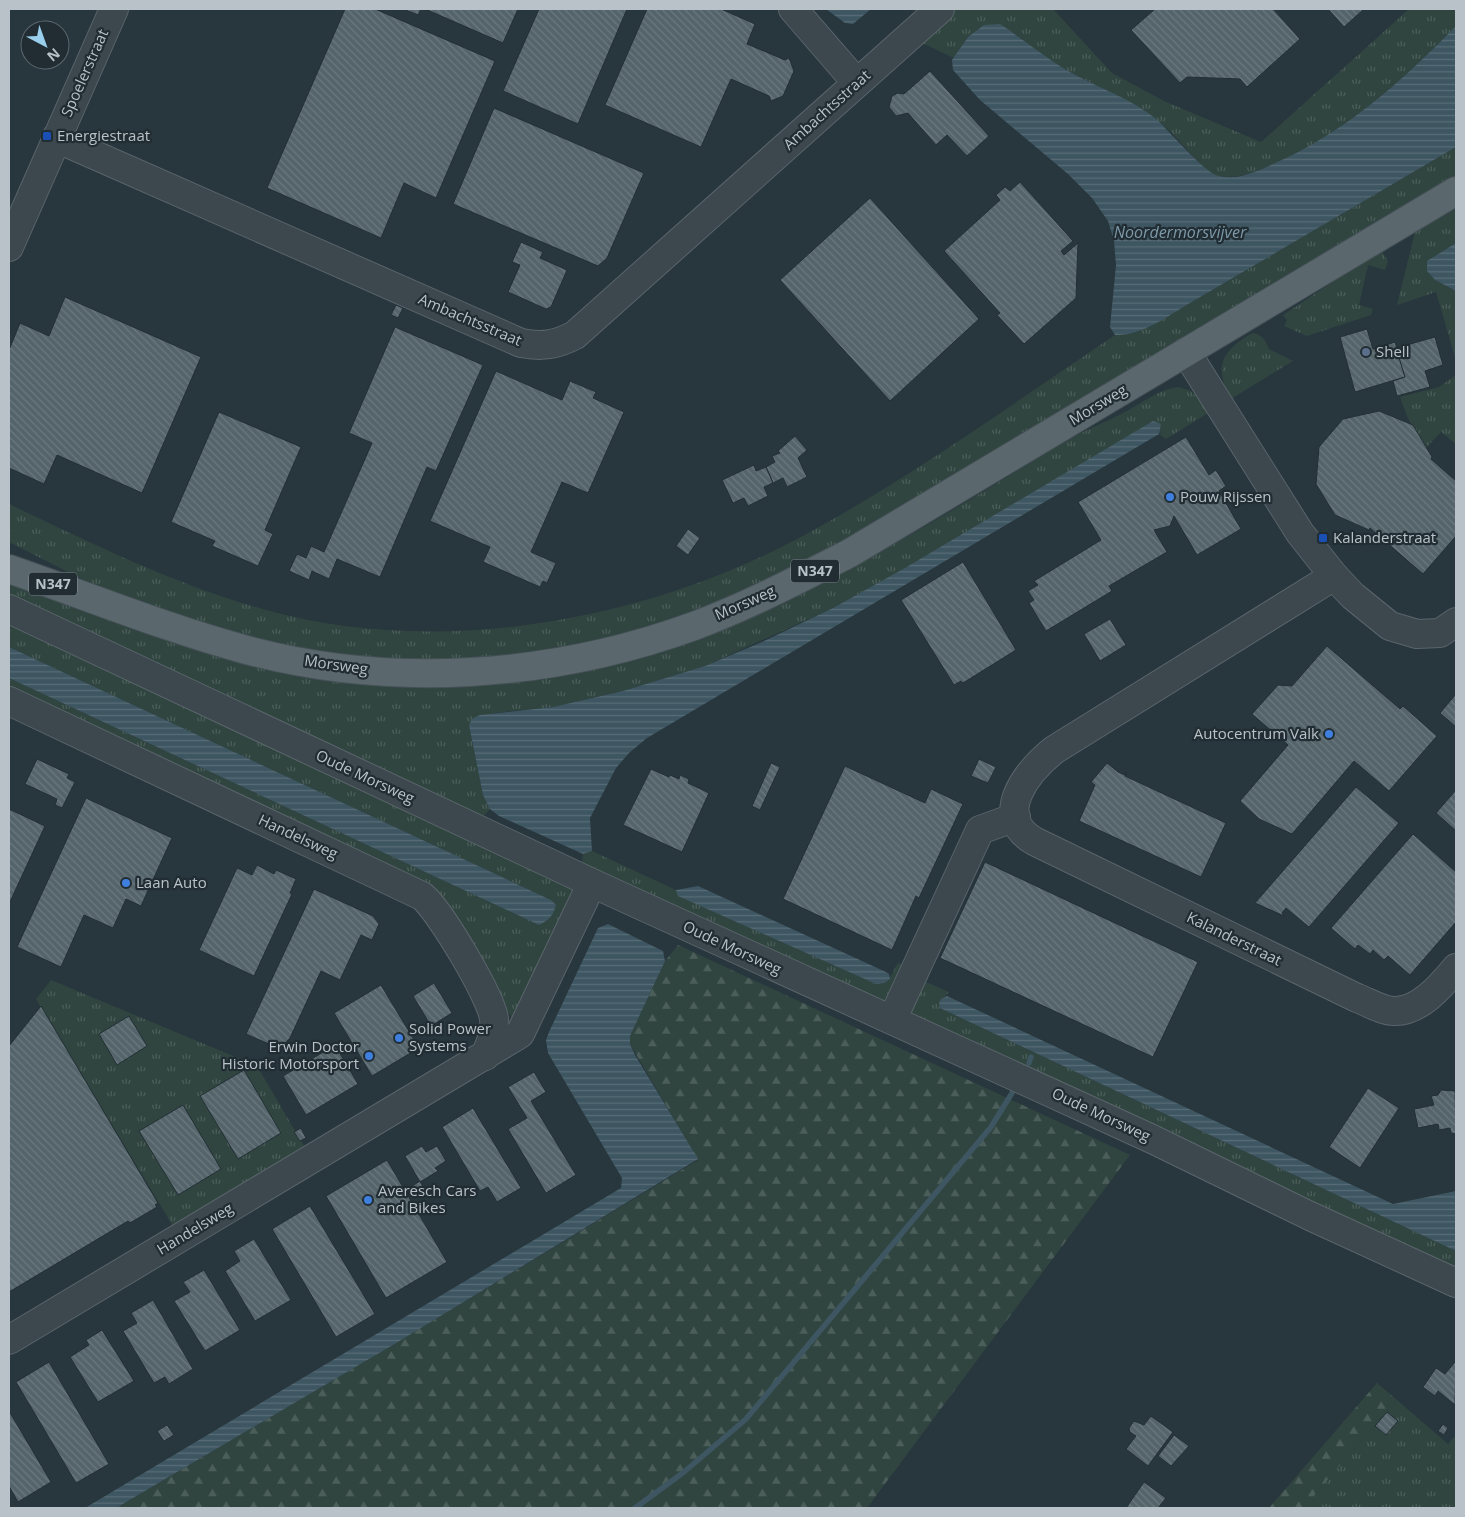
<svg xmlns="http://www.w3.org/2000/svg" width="1465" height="1517" viewBox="0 0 1465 1517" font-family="'Open Sans',sans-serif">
  <defs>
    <pattern id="grass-tufts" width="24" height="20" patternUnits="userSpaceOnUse" patternTransform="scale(1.25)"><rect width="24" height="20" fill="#304540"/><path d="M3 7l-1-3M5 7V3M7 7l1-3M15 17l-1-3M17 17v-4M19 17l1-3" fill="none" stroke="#4c5e5a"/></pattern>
    <pattern id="forest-firs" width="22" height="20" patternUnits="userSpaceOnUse" patternTransform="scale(1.25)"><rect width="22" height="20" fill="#304540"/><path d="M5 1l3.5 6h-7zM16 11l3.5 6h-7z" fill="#4c5e5a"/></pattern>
    <pattern id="water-rules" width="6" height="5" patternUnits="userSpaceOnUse" patternTransform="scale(1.25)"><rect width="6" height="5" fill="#3e5662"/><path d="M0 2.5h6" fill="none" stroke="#586d77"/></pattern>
    <pattern id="building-back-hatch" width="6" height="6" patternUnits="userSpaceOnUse" patternTransform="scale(1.25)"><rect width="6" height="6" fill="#54646a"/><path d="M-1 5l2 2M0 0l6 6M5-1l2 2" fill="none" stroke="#6a797e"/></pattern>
  </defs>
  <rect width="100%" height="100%" fill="#28363d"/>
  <g fill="url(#grass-tufts)">
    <path d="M956 9H1053L1112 73 1164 101 1261 142 1409 9H1456V26C1403 81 1345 133 1274 164 1257 171 1238 180 1219 176 1203 173 1178 137 1164 126 1136 102 1101 89 1069 72 1050 61 1032 47 1014 33L968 37 954 58 920 42Z"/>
    <path d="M1456 147V184L770 586 587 650 426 665 258 643 107 592 9 542V504C93 544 176 585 266 610 442 659 652 620 810 532 916 474 1015 402 1115 335 1142 336 1167 316 1190 303Z"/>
    <path d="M1456 209V243L1428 261 1427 271 1435 280 1456 291V361L1436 292 1397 305 1415 232Z"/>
    <path d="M1381 250 1388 261 1385 270 1368 265 1359 305 1373 309 1371 315 1307 336 1284 326 1287 320 1283 315Z"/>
    <path d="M1252 333C1262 334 1265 340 1269 349L1293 361 1231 399C1213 366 1222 351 1252 333Z"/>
    <path d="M1456 375V444L1441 432 1424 450 1407 416 1400 397 1439 387Z"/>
    <path d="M1178 387 1189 390 1213 410 1166 439 1159 434 1162 431 833 608 705 666 623 691 553 707 494 713 472 719 469 725 483 795 490 809 481 819 9 597V584L19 585 349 682C592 708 774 618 976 496 1008 477 1040 456 1073 437 1090 428 1108 421 1125 412 1143 402 1158 390 1178 387Z"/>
    <path d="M9 625 568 880 575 891 515 1020 512 1019 449 909 9 692V678L539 925 551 900 9 647Z"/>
    <path d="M592 851 676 890 679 896 876 984 889 979 898 963 910 967 893 1006 581 866 583 854Z"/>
    <path d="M917 978 949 992 939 1003 940 1008 1456 1251V1274L905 1018Z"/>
    <path d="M51 980 257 1066 304 1146 173 1226 36 999Z"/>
    <path d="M1397 1400 1448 1444 1454 1437 1456 1439V1508H1303Z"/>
  </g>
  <g fill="url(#forest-firs)">
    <path d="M678 945 1130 1155 867 1508H116L398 1342 698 1160 630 1044V1036L665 961Z"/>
    <path d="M1377 1383 1397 1400 1303 1508H1269Z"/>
  </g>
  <g fill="url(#water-rules)">
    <path d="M826 9H871L853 24 845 23Z"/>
    <path d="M1000 24C1023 39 1044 57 1068 71 1096 87 1130 98 1155 118 1169 130 1204 173 1219 176 1237 181 1257 171 1273 164 1345 133 1402 81 1456 26V147L1190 303C1168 316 1142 336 1115 335L1110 327 1116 265 1114 241 1108 221 1092 198 1068 174 980 100 953 70 952 60 968 37 984 25Z"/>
    <path d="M1456 243V291L1435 280 1427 271V261Z"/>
    <path d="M1153 421 1161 424 1159 434 647 738 629 753 616 768 590 818 592 851 583 854 499 816 490 809 483 795 469 725 472 719 480 715 553 707 623 691 705 666 762 642 833 608 905 568Z"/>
    <path d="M9 647 551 900 556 905C553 916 549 920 539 925L9 678Z"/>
    <path d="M698 886 886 972 889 974 890 979 884 983 876 984 678 896 676 890Z"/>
    <path d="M608 924 663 951 665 961 630 1036V1044L635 1055 698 1159 398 1342 116 1508H85L621 1188 622 1178 548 1053 546 1040 549 1032 598 928Z"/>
    <path d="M947 996 1393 1204 1456 1191V1251L940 1008 939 1003 941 999Z"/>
  </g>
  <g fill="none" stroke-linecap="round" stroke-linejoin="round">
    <g stroke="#3e5662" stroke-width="5.5">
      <path d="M1029 1063 1031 1057"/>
      <path d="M635 1508 684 1472 746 1419 991 1127 1012 1093"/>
    </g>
  </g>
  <g fill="url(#building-back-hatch)" stroke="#232f35">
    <path d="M345 9H375L495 61 436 198 404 183 381 238 267 188Z"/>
    <path d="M403 9H421L418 15Z"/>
    <path d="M425 9H518L503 43Z"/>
    <path d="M539 9H627L578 124 503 91Z"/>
    <path d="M647 9H721L755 24 747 44 785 60 789 58 794 71 783 96 771 101 769 96 731 79 701 147 605 105Z"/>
    <path d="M1155 9H1273L1300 39 1247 87 1240 79 1187 77 1180 83 1131 30Z"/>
    <path d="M1328 9H1364L1344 27Z"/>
    <path d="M930 71 989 136 967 156 947 135 936 145 908 113 896 116 889 107 892 96 898 93 904 94Z"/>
    <path d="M494 108 644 173 607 258 598 266 453 204Z"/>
    <path d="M1020 182 1073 241 1061 251 1064 255 1078 243 1076 298 1024 344 997 315 1000 313 944 251 1000 200 996 195 1005 187 1010 191Z"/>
    <path d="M870 198 979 319 890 401 780 280Z"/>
    <path d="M521 242 543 252 540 258 567 270 551 307 546 309 508 292 520 265 512 262Z"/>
    <path d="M65 297 201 357 142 493 57 455 44 484 9 468V350L20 323 49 336Z"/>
    <path d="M396 305 403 308 398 318 391 315Z"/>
    <path d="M395 327 483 365 436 471 427 467 380 577 337 559 329 579 312 571 309 580 289 571 297 554 306 558 311 546 324 552 372 443 349 433Z"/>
    <path d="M1367 329 1373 349 1395 342 1405 377 1355 392 1340 337Z"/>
    <path d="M1435 337 1443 365 1425 371 1430 387 1397 396 1393 381 1405 377 1396 348Z"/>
    <path d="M496 371 562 400 570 381 596 392 593 398 624 412 588 493 562 482 531 552 556 563 547 583 543 581 540 587 483 562 490 547 430 521Z"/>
    <path d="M1379 411 1413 425 1432 457 1431 459 1456 481V536L1423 574 1370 528 1369 530 1335 515 1316 484 1319 447 1343 419Z"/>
    <path d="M219 412 301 447 265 530 273 534 258 566 212 546 215 541 171 522Z"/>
    <path d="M795 436 807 450 798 458 807 477 787 487 783 478 773 483 766 467 775 462 772 456 780 453 778 451Z"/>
    <path d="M1186 437 1209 475 1216 470 1226 486 1219 491 1241 529 1197 555 1174 516 1170 526 1154 530 1167 552 1109 586 1112 591 1046 631 1029 603 1034 600 1028 591 1038 585 1034 581 1101 540 1078 502Z"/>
    <path d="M754 465 756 471 766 467 773 483 764 487 768 496 748 506 744 498 733 503 722 480Z"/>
    <path d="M688 529 700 538 688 555 676 546Z"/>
    <path d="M963 562 1016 650 963 683 961 681 954 685 901 600Z"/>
    <path d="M1110 619 1126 645 1100 661 1084 634Z"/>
    <path d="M1327 646 1400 709 1403 706 1437 736 1389 791 1354 761 1292 834 1259 819 1240 801 1288 745 1252 714 1278 685 1292 686Z"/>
    <path d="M1456 694V727L1440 713Z"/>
    <path d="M37 759 69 774 67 778 75 782 62 808 55 805 57 799 25 784Z"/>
    <path d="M979 759 996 767 988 783 971 776Z"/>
    <path d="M771 763 780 767 760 810 752 806Z"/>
    <path d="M1107 763 1118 772 1125 775 1126 772 1125 776 1226 823 1201 877 1079 821 1095 785 1091 782Z"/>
    <path d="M845 766 925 803 931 789 963 804 919 898 916 896 892 950 783 899Z"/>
    <path d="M651 769 669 777 670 775 679 779 680 775 689 779 688 783 709 793 682 852 623 825Z"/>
    <path d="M1356 787 1399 823 1367 860 1309 927 1286 908 1282 913 1284 916 1255 903Z"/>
    <path d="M1456 790V831L1436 813Z"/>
    <path d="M86 798 172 838 141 906 126 899 113 928 84 915 61 967 17 947Z"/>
    <path d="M9 809 45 826 9 904Z"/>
    <path d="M1413 834 1456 872V922L1410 975 1388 956 1384 960 1373 950 1370 954 1358 945 1355 949 1331 928Z"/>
    <path d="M985 862 1198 962 1153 1057 940 958Z"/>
    <path d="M257 865 274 874 276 870 296 879 290 893 292 894 254 976 199 950 237 868 252 875Z"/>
    <path d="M314 889 373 916 379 924 372 940 361 935 340 980 321 971 290 1038 280 1049 246 1034Z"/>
    <path d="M434 983 452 1013 431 1026 413 996Z"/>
    <path d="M381 985 419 1048 372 1076 334 1013Z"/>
    <path d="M41 1006 158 1203 155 1205 157 1207 130 1223 128 1221 9 1292V1046Z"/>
    <path d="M129 1016 147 1046 117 1065 99 1034Z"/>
    <path d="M335 1045 358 1084 306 1115 283 1076Z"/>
    <path d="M244 1070 281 1133 238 1159 200 1096Z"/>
    <path d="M534 1072 546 1092 531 1101 576 1175 546 1193 508 1129 527 1118 508 1087Z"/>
    <path d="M1368 1088 1399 1108 1360 1168 1329 1147Z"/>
    <path d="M1441 1090 1455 1091 1456 1134 1451 1133 1450 1128 1439 1130 1438 1124 1418 1128 1414 1109 1434 1105 1431 1096 1438 1095Z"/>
    <path d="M183 1105 221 1169 178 1195 139 1131Z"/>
    <path d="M473 1108 521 1188 497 1202 488 1187 480 1191 442 1127Z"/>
    <path d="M301 1128 306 1138 300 1141 294 1132Z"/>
    <path d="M422 1146 426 1152 437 1146 446 1161 435 1168 438 1171 420 1182 405 1156Z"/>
    <path d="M387 1160 447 1262 386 1298 326 1196Z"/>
    <path d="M420 1181 426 1192 419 1196 412 1186Z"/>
    <path d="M310 1206 375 1314 336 1337 272 1229Z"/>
    <path d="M254 1239 291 1300 255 1321 225 1271 240 1261 234 1251Z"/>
    <path d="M204 1270 240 1330 205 1351 174 1301 190 1292 183 1282Z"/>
    <path d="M153 1300 193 1369 169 1384 165 1377 154 1383 123 1331 137 1323 131 1313Z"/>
    <path d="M102 1330 134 1381 98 1402 70 1357 89 1345 86 1340Z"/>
    <path d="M49 1362 109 1464 76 1483 16 1382Z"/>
    <path d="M1455 1362 1456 1363 1455 1405 1438 1391 1435 1396 1423 1387 1436 1368 1445 1374Z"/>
    <path d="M9 1411 51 1482 18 1502 9 1486Z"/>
    <path d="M1387 1412 1398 1421 1386 1435 1375 1426Z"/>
    <path d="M1151 1416 1173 1432 1148 1466 1126 1449 1136 1436 1130 1432 1129 1428 1134 1421 1144 1425Z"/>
    <path d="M1443 1424 1448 1428 1444 1435 1438 1431Z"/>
    <path d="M167 1425 174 1435 164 1441 157 1431Z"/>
    <path d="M1174 1435 1189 1446 1171 1466 1158 1456Z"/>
    <path d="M1144 1482 1166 1498 1158 1508H1126Z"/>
  </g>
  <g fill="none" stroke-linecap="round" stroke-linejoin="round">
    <g stroke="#5a656b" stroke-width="30">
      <g id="minor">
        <path d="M793 9 857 83"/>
        <path d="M56 138 521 343C542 347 556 345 575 335L940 9"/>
        <path d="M9 247 114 9"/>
        <path d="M1186 352 1300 533 1334 576 1353 596 1390 626 1417 634 1440 633 1456 622"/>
        <path d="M1334 576 1054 750C1028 771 991 815 1034 841L1357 998C1368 1002 1382 1011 1394 1011 1419 1012 1441 986 1456 968"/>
        <path d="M9 609 592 883 1152 1139 1310 1216 1456 1283"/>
        <path d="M9 701 422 896C439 909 492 998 494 1019 496 1032 490 1044 485 1056"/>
        <path d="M892 1020 980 830 1016 817"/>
        <path d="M9 1340 520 1034 592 883"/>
      </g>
    </g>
    <g stroke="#455157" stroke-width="30">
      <path id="major" d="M9 569C87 596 163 627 243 649 390 689 551 678 694 626 748 606 799 579 850 553L1456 191"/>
    </g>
    <use href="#minor" stroke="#3c484d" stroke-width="28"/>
    <use href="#major" stroke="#5a676d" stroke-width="28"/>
  </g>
  <g fill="#1a4fb4" stroke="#212d33" stroke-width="2">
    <rect x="42" y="131" width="10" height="10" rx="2.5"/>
    <rect x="1318" y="533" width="10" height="10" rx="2.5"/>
  </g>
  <circle fill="#5c6f8a" stroke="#212d33" stroke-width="2" cx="1366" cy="352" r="5"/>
  <g fill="#3f7fe0" stroke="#212d33" stroke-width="2">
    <circle cx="1170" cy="497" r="5"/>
    <circle cx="1329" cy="734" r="5"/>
    <circle cx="126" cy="883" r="5"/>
    <circle cx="399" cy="1038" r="5"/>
    <circle cx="369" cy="1056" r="5"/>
    <circle cx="368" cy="1200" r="5"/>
  </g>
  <g text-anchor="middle" stroke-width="4.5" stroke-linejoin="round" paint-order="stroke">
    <g fill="#212d33" stroke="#8b959b" stroke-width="1">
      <rect x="791" y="559.5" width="48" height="23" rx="4"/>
      <rect x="29" y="572.5" width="48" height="23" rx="4"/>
    </g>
    <g font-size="14" font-weight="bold" fill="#b8c2c8">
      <text x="815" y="576">N347</text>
      <text x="53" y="589">N347</text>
    </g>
    <g font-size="15" fill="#b8c2c8" stroke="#212d33">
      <text transform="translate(85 73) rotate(-66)" y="5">Spoelerstraat</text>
      <text transform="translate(827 110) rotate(-42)" y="5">Ambachtsstraat</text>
      <text transform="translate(470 320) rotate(23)" y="5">Ambachtsstraat</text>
      <text transform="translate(1098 405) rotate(-31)" y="5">Morsweg</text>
      <text transform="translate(745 603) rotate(-24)" y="5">Morsweg</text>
      <text transform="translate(336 665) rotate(8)" y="5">Morsweg</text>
      <text transform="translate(365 777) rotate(25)" y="5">Oude Morsweg</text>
      <text transform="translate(298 837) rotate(25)" y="5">Handelsweg</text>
      <text transform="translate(1234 939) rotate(26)" y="5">Kalanderstraat</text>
      <text transform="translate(732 948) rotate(25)" y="5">Oude Morsweg</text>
      <text transform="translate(1101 1115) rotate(25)" y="5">Oude Morsweg</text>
      <text transform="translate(195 1229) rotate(-31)" y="5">Handelsweg</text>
    </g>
    <g font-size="15" fill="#b8c2c8" stroke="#212d33" text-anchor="start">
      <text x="57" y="141">Energiestraat</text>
      <text x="1376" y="357">Shell</text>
      <text x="1180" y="502">Pouw Rijssen</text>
      <text x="1333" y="543">Kalanderstraat</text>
      <text x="1319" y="739" text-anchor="end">Autocentrum Valk</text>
      <text x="136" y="888">Laan Auto</text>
      <text x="409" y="1034">Solid Power<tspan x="409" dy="17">Systems</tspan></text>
      <text x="359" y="1052" text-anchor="end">Erwin Doctor<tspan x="359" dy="17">Historic Motorsport</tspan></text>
      <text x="378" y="1196">Averesch Cars<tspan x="378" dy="17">and Bikes</tspan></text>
    </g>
    <g font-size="16" font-style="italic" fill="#7d99a8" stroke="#212d33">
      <text x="1180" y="238">Noordermorsvijver</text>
    </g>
  </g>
  <rect width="1465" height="1517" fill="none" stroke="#b8c2c8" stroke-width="20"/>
  <g transform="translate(45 45) rotate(139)"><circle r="24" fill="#212d33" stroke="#5d696f"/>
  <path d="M0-4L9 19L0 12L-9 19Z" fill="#99ceec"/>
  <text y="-8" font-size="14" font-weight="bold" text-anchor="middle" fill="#b8c2c8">N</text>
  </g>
</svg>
